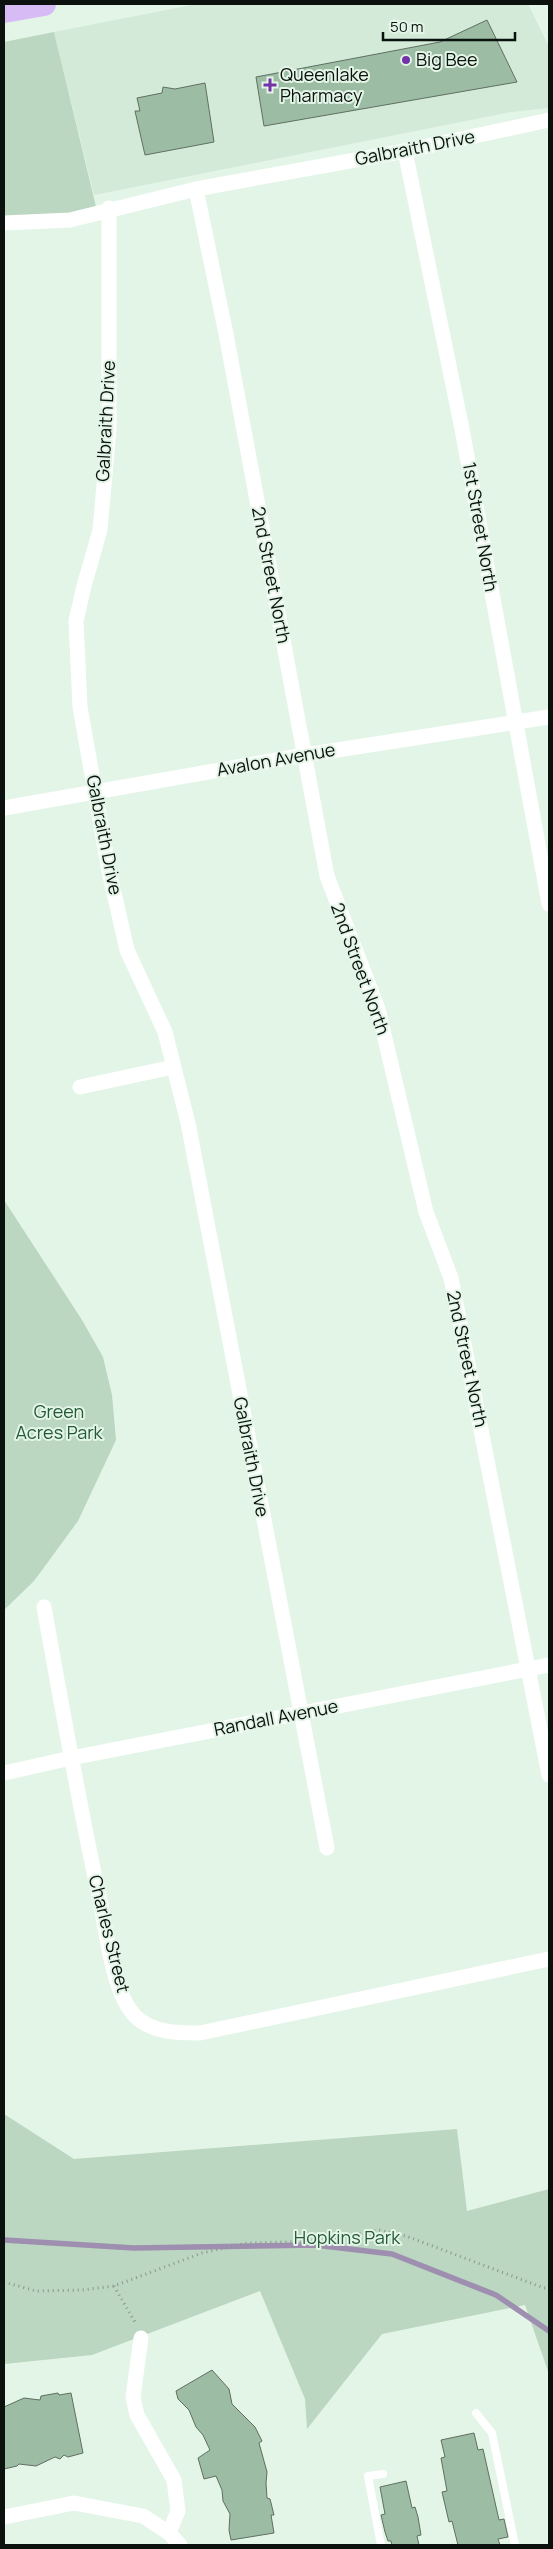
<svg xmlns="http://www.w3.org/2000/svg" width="553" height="2549" viewBox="0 0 553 2549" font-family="Manrope,sans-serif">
  <rect width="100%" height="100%" fill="#e3f5e7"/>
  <path fill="#d2ead7" d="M197 4H528L549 47V108L511 112 94 195 54 32Z"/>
  <g fill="#bbd6c1">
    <path d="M54 32 97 211 4 225V42Z"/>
    <path d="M4 1200 82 1320 103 1357 112 1395 116 1440 78 1521 34 1581 4 1610Z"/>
    <path d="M4 2114 74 2159 457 2129 467 2211 549 2189V2374L525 2305 382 2334 307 2429 305 2399 260 2291 92 2355 4 2364Z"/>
  </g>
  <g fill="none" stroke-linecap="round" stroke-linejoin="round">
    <path stroke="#9e8eaf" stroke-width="5.5" d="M4 2240 134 2248 315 2245 392 2254 496 2295 549 2331"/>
  </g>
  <g fill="#9cbda4" stroke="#606f63">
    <path d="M487 20 517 82 264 126 256 77 440 42Z"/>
    <path d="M205 83 214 142 145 155 135 111H140L137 98 162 93 163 87 175 89Z"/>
    <path d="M212 2370 229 2389 232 2404 255 2427 262 2441 259 2443 267 2472 266 2483 267 2498 270 2499 274 2515H271L274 2533 231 2540 229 2530 230 2514 223 2501 222 2490 216 2476 204 2479 198 2458 210 2450 203 2435 196 2427 189 2410 178 2399 176 2391Z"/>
    <path d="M58 2393 59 2395 71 2393 83 2453 68 2457 64 2455 60 2459 55 2457 36 2466 19 2464 17 2466 4 2469V2407L24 2398 40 2400 41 2396Z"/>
    <path d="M474 2433 478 2450 483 2449 499 2520 504 2519 508 2537 498 2539 500 2545H458L452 2521 449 2522 442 2492 447 2491 441 2458 445 2457 441 2440Z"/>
    <path d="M406 2481 412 2508 415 2507 418 2517 421 2535 417 2536 419 2545H392L391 2541H388L385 2532 381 2515 385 2514 380 2487Z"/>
  </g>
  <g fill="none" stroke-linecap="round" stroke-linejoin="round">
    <g stroke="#8a978e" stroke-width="3" stroke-dasharray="1 4" stroke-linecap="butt">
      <path d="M4 2282 36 2291 82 2290 114 2286 202 2253 247 2243 324 2241 379 2230 406 2236 544 2288H549"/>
      <path d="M114 2286 136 2324"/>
    </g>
    <g stroke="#fff" stroke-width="8">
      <path d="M476 2413 492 2433 515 2545"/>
      <path d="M381 2545 368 2476 383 2474"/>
    </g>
    <g stroke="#fff" stroke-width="15">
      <path d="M405 151 462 429 549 904"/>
      <path d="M196 189 226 334 327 876 378 1009 426 1212 451 1278 549 1775"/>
      <path d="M109 208V429L100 530 84 586 76 621 80 707 109 871 127 950 165 1032 188 1123 327 1848"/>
      <path d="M4 223 70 220 196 189 405 151 549 120"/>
      <path d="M4 808 305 755 549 717"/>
      <path d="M80 1087 173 1067"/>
      <path d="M44 1607C62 1707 79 1806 101 1905 107 1937 113 1993 135 2016 152 2033 178 2033 200 2033L549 1959"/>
      <path d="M4 1773 71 1758 549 1665"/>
      <path d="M141 2338 133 2397 137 2415 174 2480 178 2511 169 2533"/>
      <path d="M4 2517 74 2503 143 2516 169 2533 180 2545"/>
    </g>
    <path stroke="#d7bbf4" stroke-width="24" d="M4 11 44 4"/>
  </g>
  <g fill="#7332a7" stroke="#e3f5e7" stroke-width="2">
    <circle cx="406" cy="60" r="5"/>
    <path d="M267.5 77.5h5v5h5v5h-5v5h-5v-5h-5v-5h5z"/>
  </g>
  <g text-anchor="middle" stroke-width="4" stroke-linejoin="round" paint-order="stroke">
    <g font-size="18" fill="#0b110d" stroke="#e3f5e7" text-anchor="start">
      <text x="416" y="66">Big Bee</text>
      <text x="280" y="81">Queenlake<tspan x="280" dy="21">Pharmacy</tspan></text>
    </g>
    <g font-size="18" fill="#0b110d" stroke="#e3f5e7">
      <text transform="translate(415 148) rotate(-11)" y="6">Galbraith Drive</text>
      <text transform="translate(106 421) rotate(-87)" y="6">Galbraith Drive</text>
      <text transform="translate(480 527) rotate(80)" y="6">1st Street North</text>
      <text transform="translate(271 575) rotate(79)" y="6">2nd Street North</text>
      <text transform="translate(276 760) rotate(-10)" y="6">Avalon Avenue</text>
      <text transform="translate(104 835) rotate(79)" y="6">Galbraith Drive</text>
      <text transform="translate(360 969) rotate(70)" y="6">2nd Street North</text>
      <text transform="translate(467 1359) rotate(78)" y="6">2nd Street North</text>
      <text transform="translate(251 1457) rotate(79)" y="6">Galbraith Drive</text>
      <text transform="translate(276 1718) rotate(-11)" y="6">Randall Avenue</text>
      <text transform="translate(109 1934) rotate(76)" y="6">Charles Street</text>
    </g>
    <g font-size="18" fill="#255a37" stroke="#e3f5e7">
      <text x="59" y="1418">Green<tspan x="59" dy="21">Acres Park</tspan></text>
      <text x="347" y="2244">Hopkins Park</text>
    </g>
  </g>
  <rect width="553" height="2549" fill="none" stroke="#0b110d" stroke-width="10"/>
  <path d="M383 32v8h132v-8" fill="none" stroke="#0b110d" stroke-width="2.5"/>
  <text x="390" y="32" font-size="15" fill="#0b110d" stroke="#e3f5e7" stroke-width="4" paint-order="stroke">50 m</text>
</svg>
